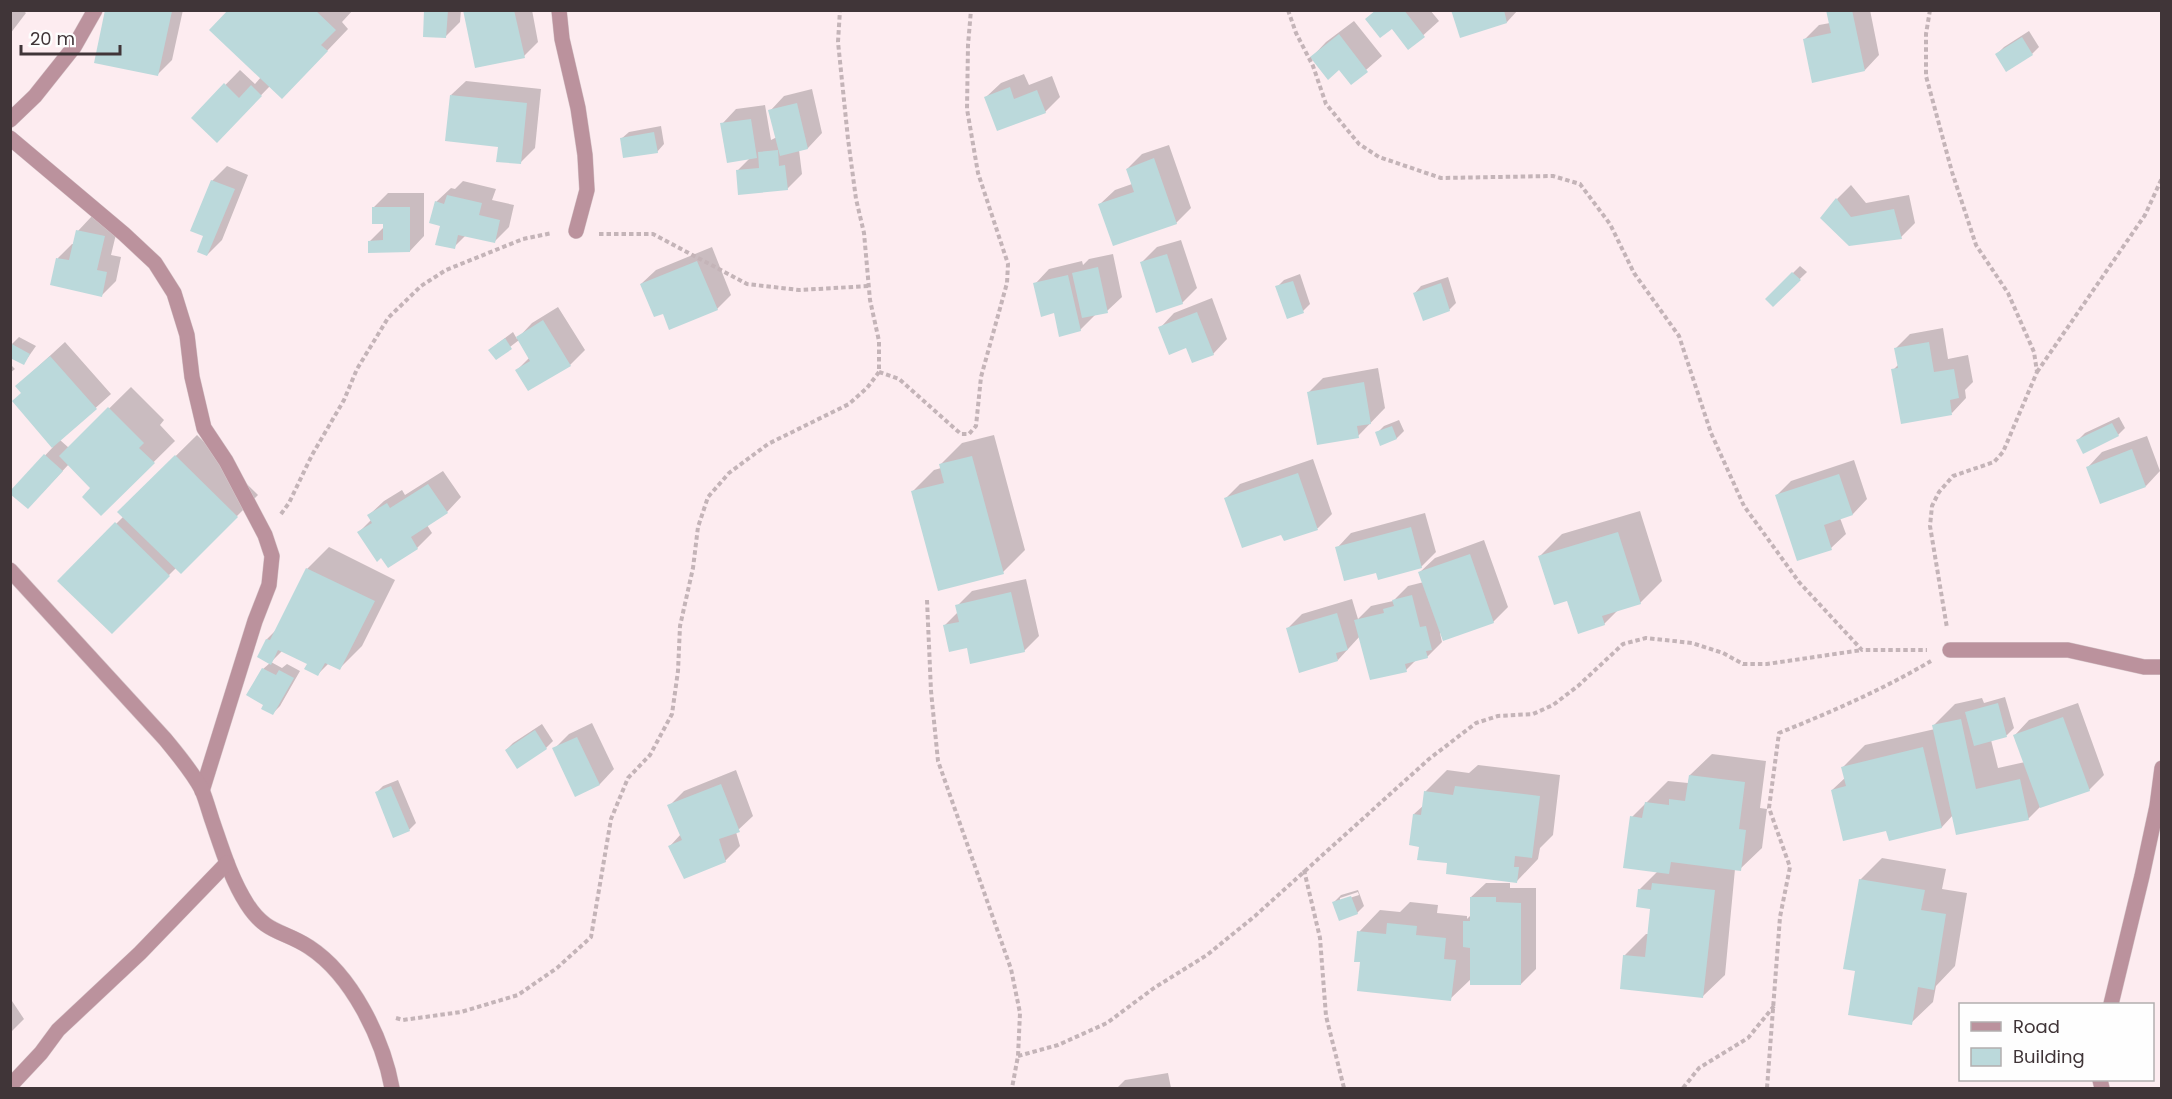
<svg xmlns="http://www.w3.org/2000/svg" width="2172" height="1099" viewBox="0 0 2172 1099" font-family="Poppins,sans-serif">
  <rect width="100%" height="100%" fill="#fdecf0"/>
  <g fill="#0003" fill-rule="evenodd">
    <path d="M10 10H22L26 13 10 34Z"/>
    <path d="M106 10H183L172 60 158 74Z"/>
    <path d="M230 10H353L342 22 348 29 304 75 270 86 217 141 193 118 240 70 255 84 261 77Z"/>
    <path d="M426 10H461L460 22 446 36Z"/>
    <path d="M465 10H532L538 42 524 56Z"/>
    <path d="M1376 10H1430L1439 21 1409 48Z"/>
    <path d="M1453 10H1518L1507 22Z"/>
    <path d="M1828 10H1870L1879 55 1865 70 1804 40 1819 25 1830 23Z"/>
    <path d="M1354 21 1382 56 1351 83 1339 68 1312 57 1326 42Z"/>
    <path d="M2029 31 2039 47 2032 54 2007 70 1997 54 2004 47Z"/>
    <path d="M1024 74 1029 85 1052 76 1060 97 1045 112 986 97 1001 83Z"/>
    <path d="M466 81 541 89 535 148 520 163 451 95Z"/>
    <path d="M812 89 822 133 808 148 799 150 802 174 787 189 737 171 750 158 722 124 736 109 765 105 771 140 777 137 770 111 784 96Z"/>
    <path d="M661 126 664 144 657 152 621 139 629 132Z"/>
    <path d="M1169 145 1191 208 1176 223 1100 204 1115 190 1132 184 1127 169 1142 154Z"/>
    <path d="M227 166 248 175 222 240 207 255 205 235 212 181Z"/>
    <path d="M463 181 496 189 492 200 514 205 509 227 494 242 466 235 454 247 442 224 436 202 451 188 455 189Z"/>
    <path d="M1851 185 1866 203 1909 195 1915 223 1901 237 1850 244 1837 199Z"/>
    <path d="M388 193H424V236L410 251 370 241 384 227V222L373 208Z"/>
    <path d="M92 216 119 222 111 255 121 257 116 281 102 295 52 284 58 258 72 244H74L78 231Z"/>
    <path d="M1181 240 1197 288 1182 303 1142 262 1157 247Z"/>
    <path d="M712 247 731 295 717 309 641 284 656 270Z"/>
    <path d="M1113 254 1122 297 1107 311 1095 315 1080 330 1055 312 1035 284 1049 269 1082 261 1083 265 1089 259Z"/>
    <path d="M1800 266 1807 272 1773 305 1767 299Z"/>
    <path d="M1300 274 1310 304 1303 311 1277 287 1284 280Z"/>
    <path d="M1448 277 1456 303 1449 310 1414 294 1421 286Z"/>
    <path d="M1212 298 1227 339 1213 354 1160 328 1174 313Z"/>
    <path d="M558 307 585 350 570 365 517 370 530 357 519 340 496 358 497 344 513 332 517 339 532 323Z"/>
    <path d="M1943 328 1948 359 1968 355 1973 382 1965 390 1966 398 1952 413 1893 370 1899 364 1896 348 1910 334Z"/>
    <path d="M19 337 36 346 24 363 12 344Z"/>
    <path d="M65 342 111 394 60 440 69 448 131 387 164 420 160 425 175 441 101 514 92 488 69 464 42 493 11 492 53 447 14 401 22 393 17 386Z"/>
    <path d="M10 364 15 369 10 373Z"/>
    <path d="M1378 368 1385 408 1358 436 1309 392 1323 378Z"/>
    <path d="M2119 417 2125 428 2118 435 2078 440 2085 433Z"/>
    <path d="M1399 420 1404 431 1397 438 1381 444 1377 433 1384 426Z"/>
    <path d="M197 435 258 495 181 572 176 568 112 632 59 581 124 516 119 512Z"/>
    <path d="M994 435 1025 550 1003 572 912 492 934 470 941 468 940 465 962 443Z"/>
    <path d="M2147 436 2160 471 2146 486 2088 467 2102 452Z"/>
    <path d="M1313 459 1332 514 1318 528 1285 540 1282 533 1226 498 1240 484Z"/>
    <path d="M1854 460 1867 499 1853 514 1840 518 1846 534 1831 548 1776 496 1791 481Z"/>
    <path d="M443 471 461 497 447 512 427 525 432 533 417 548 389 566 382 556 359 532 372 519 369 515 384 501 402 490 405 495Z"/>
    <path d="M1640 511 1662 581 1640 603 1618 610 1604 624 1568 599 1540 556 1562 534Z"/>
    <path d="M1425 513 1436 552 1421 567 1377 571 1337 548 1351 533Z"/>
    <path d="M1484 540 1508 607 1493 622 1440 633 1442 642 1427 657 1417 659 1406 670 1360 636 1338 660 1287 629 1302 614 1352 599 1358 619 1371 606 1393 601 1408 586 1424 582 1420 572 1435 558Z"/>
    <path d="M329 547 395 580 362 646 340 668 329 663 318 674 309 663 283 650 271 662 282 668 287 664 300 671 280 706 273 713 263 669 270 663 267 639 276 630 307 569Z"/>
    <path d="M1026 579 1039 636 1024 651 968 646 944 626 958 612 957 606 972 591Z"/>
    <path d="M2005 697 2014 728 2007 735 1991 740 1998 768 2025 762 2015 735 2029 720 2078 703 2104 775 2089 790 2040 807 2028 819 1953 815 1942 827 1887 829 1832 790 1846 777 1843 767 1865 745 1935 729 1934 725 1955 704 1982 698 1984 703Z"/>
    <path d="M592 723 614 769 600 784 576 795 554 749 569 734Z"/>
    <path d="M542 724 553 741 546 748 506 750 513 743Z"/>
    <path d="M1712 754 1766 761 1760 808 1767 809 1762 848 1740 869H1735L1725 975 1703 996 1624 956 1646 934H1649L1652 908 1639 890 1658 871 1632 817 1668 781 1688 783 1690 775Z"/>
    <path d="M1478 765 1560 775 1553 835 1540 848 1538 859 1517 881 1449 862 1420 846 1414 814 1424 805 1425 792 1447 770 1469 773Z"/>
    <path d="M736 770 753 816 736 832 740 846 725 861 670 846 681 834 669 806 684 791Z"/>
    <path d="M398 780 416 823 409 830 376 793 383 786Z"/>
    <path d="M1882 858 1946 869 1942 889 1967 893 1955 966 1936 986 1933 1002 1911 1023 1857 969 1860 880Z"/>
    <path d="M1486 883H1510V888H1536V969L1521 984 1471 979 1450 999 1362 961 1359 932 1380 910 1400 912 1410 902 1438 905 1437 913 1467 916V919L1471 915V897Z"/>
    <path d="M1358 890 1364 906 1357 913 1334 902 1341 895ZM1358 892 1359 895 1340 901V898Z"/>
    <path d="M10 998 24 1019 10 1033Z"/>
    <path d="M1168 1073 1171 1088H1117L1125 1080Z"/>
  </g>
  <g fill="#bbd9db">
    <path d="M105 10 172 11 158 76 94 63Z"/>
    <path d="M228 10H269L270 12 272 10H315L336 30 321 45 328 51 282 99 209 30Z"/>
    <path d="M424 10H448L446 38 423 37Z"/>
    <path d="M463 10H514L525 58 475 68Z"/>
    <path d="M1376 10H1404L1425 37 1408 50 1392 29 1380 38 1365 19Z"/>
    <path d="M1451 10H1504L1507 23 1460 38Z"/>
    <path d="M1826 10H1852L1865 71 1812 83 1803 39 1831 33Z"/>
    <path d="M1339 34 1368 72 1351 85 1339 70 1328 80 1310 57Z"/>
    <path d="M2022 37 2033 55 2006 72 1995 54Z"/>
    <path d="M224 83 239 98 251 85 262 96 217 143 191 118Z"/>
    <path d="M1010 87 1014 99 1037 90 1046 113 997 131 984 97Z"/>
    <path d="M450 95 527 103 521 164 496 162 498 147 445 141Z"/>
    <path d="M797 103 808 149 780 156 768 110Z"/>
    <path d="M751 119 757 158 727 163 720 123Z"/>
    <path d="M654 132 658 153 623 158 620 138Z"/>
    <path d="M778 150 779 166 785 165 788 190 738 195 736 170 759 168 758 152Z"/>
    <path d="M1154 158 1177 224 1113 246 1098 204 1134 192 1126 169Z"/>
    <path d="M211 180 235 189 207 256 197 252 203 236 190 231Z"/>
    <path d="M447 195 482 203 479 215 500 220 495 243 458 235 455 249 435 245 440 226 429 223 435 201 444 204Z"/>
    <path d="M1836 198 1851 217 1894 209 1902 239 1849 246 1820 218Z"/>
    <path d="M372 207H410V252L368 253V241L383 240V224H372Z"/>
    <path d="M76 230 105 236 97 270 107 272 102 297 50 285 56 258 69 260Z"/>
    <path d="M1167 254 1183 304 1156 313 1140 262Z"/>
    <path d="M697 261 718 310 669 330 663 314 654 317 640 284Z"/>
    <path d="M1098 267 1108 313 1082 318 1072 273Z"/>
    <path d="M1792 272 1801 280 1773 307 1765 299Z"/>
    <path d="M1068 275 1081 331 1059 337 1054 313 1041 317 1033 283Z"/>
    <path d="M1293 281 1304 313 1287 319 1275 286Z"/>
    <path d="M1441 283 1450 311 1423 321 1413 293Z"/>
    <path d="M1197 312 1214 355 1192 363 1186 348 1169 355 1158 327Z"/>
    <path d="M543 320 571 366 528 391 515 370 530 361 516 337Z"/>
    <path d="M505 338 512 349 496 360 488 350Z"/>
    <path d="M1929 342 1934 372 1954 369 1959 398 1950 400 1952 415 1901 424 1891 369 1898 368 1894 348Z"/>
    <path d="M10 343 30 354 24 365 10 358Z"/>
    <path d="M50 356 97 409 52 448 12 401 21 393 15 386Z"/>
    <path d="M1364 382 1371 424 1357 426 1359 438 1317 445 1307 392Z"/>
    <path d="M108 407 144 443 139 448 155 463 101 516 82 497 90 488 59 456Z"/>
    <path d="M2112 423 2119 436 2083 454 2076 440Z"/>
    <path d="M1392 426 1397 439 1380 446 1375 432Z"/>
    <path d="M2132 449 2146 487 2100 504 2086 467Z"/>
    <path d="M44 454 63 471 28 509 10 494V491Z"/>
    <path d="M175 455 238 517 181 574 117 512Z"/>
    <path d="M972 456 1004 574 938 591 911 491 944 483 939 464Z"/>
    <path d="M1298 473 1318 530 1284 541 1281 535 1242 548 1224 498Z"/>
    <path d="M1839 474 1853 515 1824 525 1832 550 1797 561 1775 495Z"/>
    <path d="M428 484 448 513 411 537 418 549 388 568 381 558 377 562 357 532 372 523 367 515 387 503 390 508Z"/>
    <path d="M115 522 170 576 112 634 57 581Z"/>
    <path d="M1411 527 1422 568 1378 580 1376 573 1344 581 1335 547Z"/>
    <path d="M1618 532 1641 604 1602 616 1605 625 1578 634 1567 601 1554 605 1538 556Z"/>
    <path d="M1470 554 1494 623 1443 641 1418 572Z"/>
    <path d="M306 568 375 601 340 670 325 663 318 676 304 669 307 664 278 650 271 665 257 657 266 639 270 640Z"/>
    <path d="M1011 592 1025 652 970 664 967 648 949 652 943 625 959 622 955 605Z"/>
    <path d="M1412 595 1420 627 1426 626 1432 650 1426 651 1428 658 1405 664 1407 672 1370 680 1354 620 1384 613 1383 609 1394 606 1392 600Z"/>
    <path d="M1337 613 1348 650 1336 653 1338 661 1299 673 1286 628Z"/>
    <path d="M262 668 276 675 279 670 294 678 273 715 261 709 263 705 246 695Z"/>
    <path d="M1998 703 2007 737 1974 746 1965 712Z"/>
    <path d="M2063 717 2090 791 2040 808 2013 735Z"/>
    <path d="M1961 719 1976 789 2020 779 2029 820 1956 835 1932 725Z"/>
    <path d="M535 730 547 749 517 769 505 750Z"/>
    <path d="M577 737 600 785 575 797 552 748Z"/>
    <path d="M1923 747 1942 828 1889 841 1886 831 1843 841 1831 790 1846 786 1841 767Z"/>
    <path d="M1689 775 1745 782 1739 829 1746 830 1741 871 1671 862 1669 874 1623 868 1630 816 1642 818 1645 802 1669 805V799L1685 801Z"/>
    <path d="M721 784 740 832 719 839 726 862 684 879 668 846 682 840 667 805Z"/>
    <path d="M391 786 410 831 393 838 375 792Z"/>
    <path d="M1455 786 1540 796 1532 858 1515 856 1514 867H1519L1517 883 1446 874 1447 863 1417 860 1419 847 1409 845 1413 814 1421 815 1424 791 1453 795Z"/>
    <path d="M1859 879 1925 890 1921 910 1946 914 1934 990 1918 987 1912 1025 1848 1015 1855 971 1843 969Z"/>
    <path d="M1652 883 1715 890 1703 998 1620 989 1623 955 1645 957 1650 909 1636 907 1638 889 1651 890Z"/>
    <path d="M1351 896 1358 914 1339 921 1332 902Z"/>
    <path d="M1470 897H1496V902L1521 903V985H1470V948L1463 947V921H1470Z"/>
    <path d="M1387 923 1417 926 1416 935 1446 938 1444 959 1456 960 1451 1001 1357 991 1360 962H1354L1357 931 1386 934Z"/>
  </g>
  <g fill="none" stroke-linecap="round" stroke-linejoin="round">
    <g stroke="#d7c7cb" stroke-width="16">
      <g id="street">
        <path d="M559 10 562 39 578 108 585 155 587 190 576 231"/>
        <path d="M10 120 35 96 74 47 95 10"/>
        <path d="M10 138 124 234 155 263 174 293 187 335 192 377 204 428 226 461 265 535 272 556 269 585 255 621 202 791"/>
        <path d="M10 570 165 739C178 755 192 771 202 790 206 800 209 811 212 820 222 849 231 879 247 904 266 934 283 930 309 947 352 975 383 1039 392 1088"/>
        <path d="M1950 650H2068L2144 667H2162"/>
        <path d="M2111 1004 2142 876 2157 806 2162 768"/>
        <path d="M2100 1080 2102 1088"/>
        <path d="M10 1086 41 1053 58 1030 140 953 227 863"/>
      </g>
    </g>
    <g stroke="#c4b4b8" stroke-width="4" stroke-dasharray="4.5 3" stroke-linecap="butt">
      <path d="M1288 10 1296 33 1313 66 1326 104 1359 144 1379 157 1441 178 1553 176 1580 184 1610 224 1634 273 1679 336 1711 433 1744 506 1799 582 1862 650H1927"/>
      <path d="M1930 10 1926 34V76L1952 172 1976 245 2008 293 2034 352 2037 372 2003 452 1994 462 1953 476 1939 492 1932 506 1930 526 1947 628"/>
      <path d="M599 234H653L747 284 799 290 870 286"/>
      <path d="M879 372 899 379 961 434H969L976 426 981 377 1007 283 1008 264 978 173 967 109 968 45 971 10"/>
      <path d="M2037 372 2145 215 2162 178"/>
      <path d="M281 514 289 503 312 455 344 400 357 369 388 318 421 286 446 270 523 239 552 233"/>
      <path d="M927 600 931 691 938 761 1011 969 1020 1013 1018 1056 1012 1088"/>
      <path d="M1304 870 1320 938 1326 1016 1344 1088"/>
      <path d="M396 1018 403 1020 461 1012 518 995 557 968 591 937 611 819 628 778 650 755 672 714 678 671 680 626 693 568 698 527 708 497 729 473 768 444 849 404 867 388 879 372V341L870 300 864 233 856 199 848 139 838 42 840 10"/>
      <path d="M1018 1056 1058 1045 1107 1023 1154 988 1207 955 1255 916 1429 759 1476 723 1498 716 1533 714 1553 705 1578 686 1623 644 1646 638 1692 643 1723 653 1743 664H1767L1862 650"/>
      <path d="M1683 1088 1699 1068 1748 1038 1774 1006"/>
      <path d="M1767 1088 1780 917 1790 867 1769 808 1779 733C1831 712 1882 690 1931 661"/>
    </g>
    <use href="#street" stroke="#bb929d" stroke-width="15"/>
  </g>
  <rect width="2172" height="1099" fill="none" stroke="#403538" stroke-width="24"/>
  <rect x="1959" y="1003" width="195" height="78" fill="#fefefe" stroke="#b2aeaf" stroke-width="1.5"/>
  <rect x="1971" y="1022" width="30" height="9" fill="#bb929d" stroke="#b2aeaf" stroke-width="1.5"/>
  <text x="2013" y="1033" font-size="18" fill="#403538">Road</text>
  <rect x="1971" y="1048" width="30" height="18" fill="#bbd9db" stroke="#b2aeaf" stroke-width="1.5"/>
  <text x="2013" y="1063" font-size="18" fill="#403538">Building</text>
  <path d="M21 45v9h99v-9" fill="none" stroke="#403538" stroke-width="3"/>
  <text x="30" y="45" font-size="18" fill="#403538" stroke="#fefefe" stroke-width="4.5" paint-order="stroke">20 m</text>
</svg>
